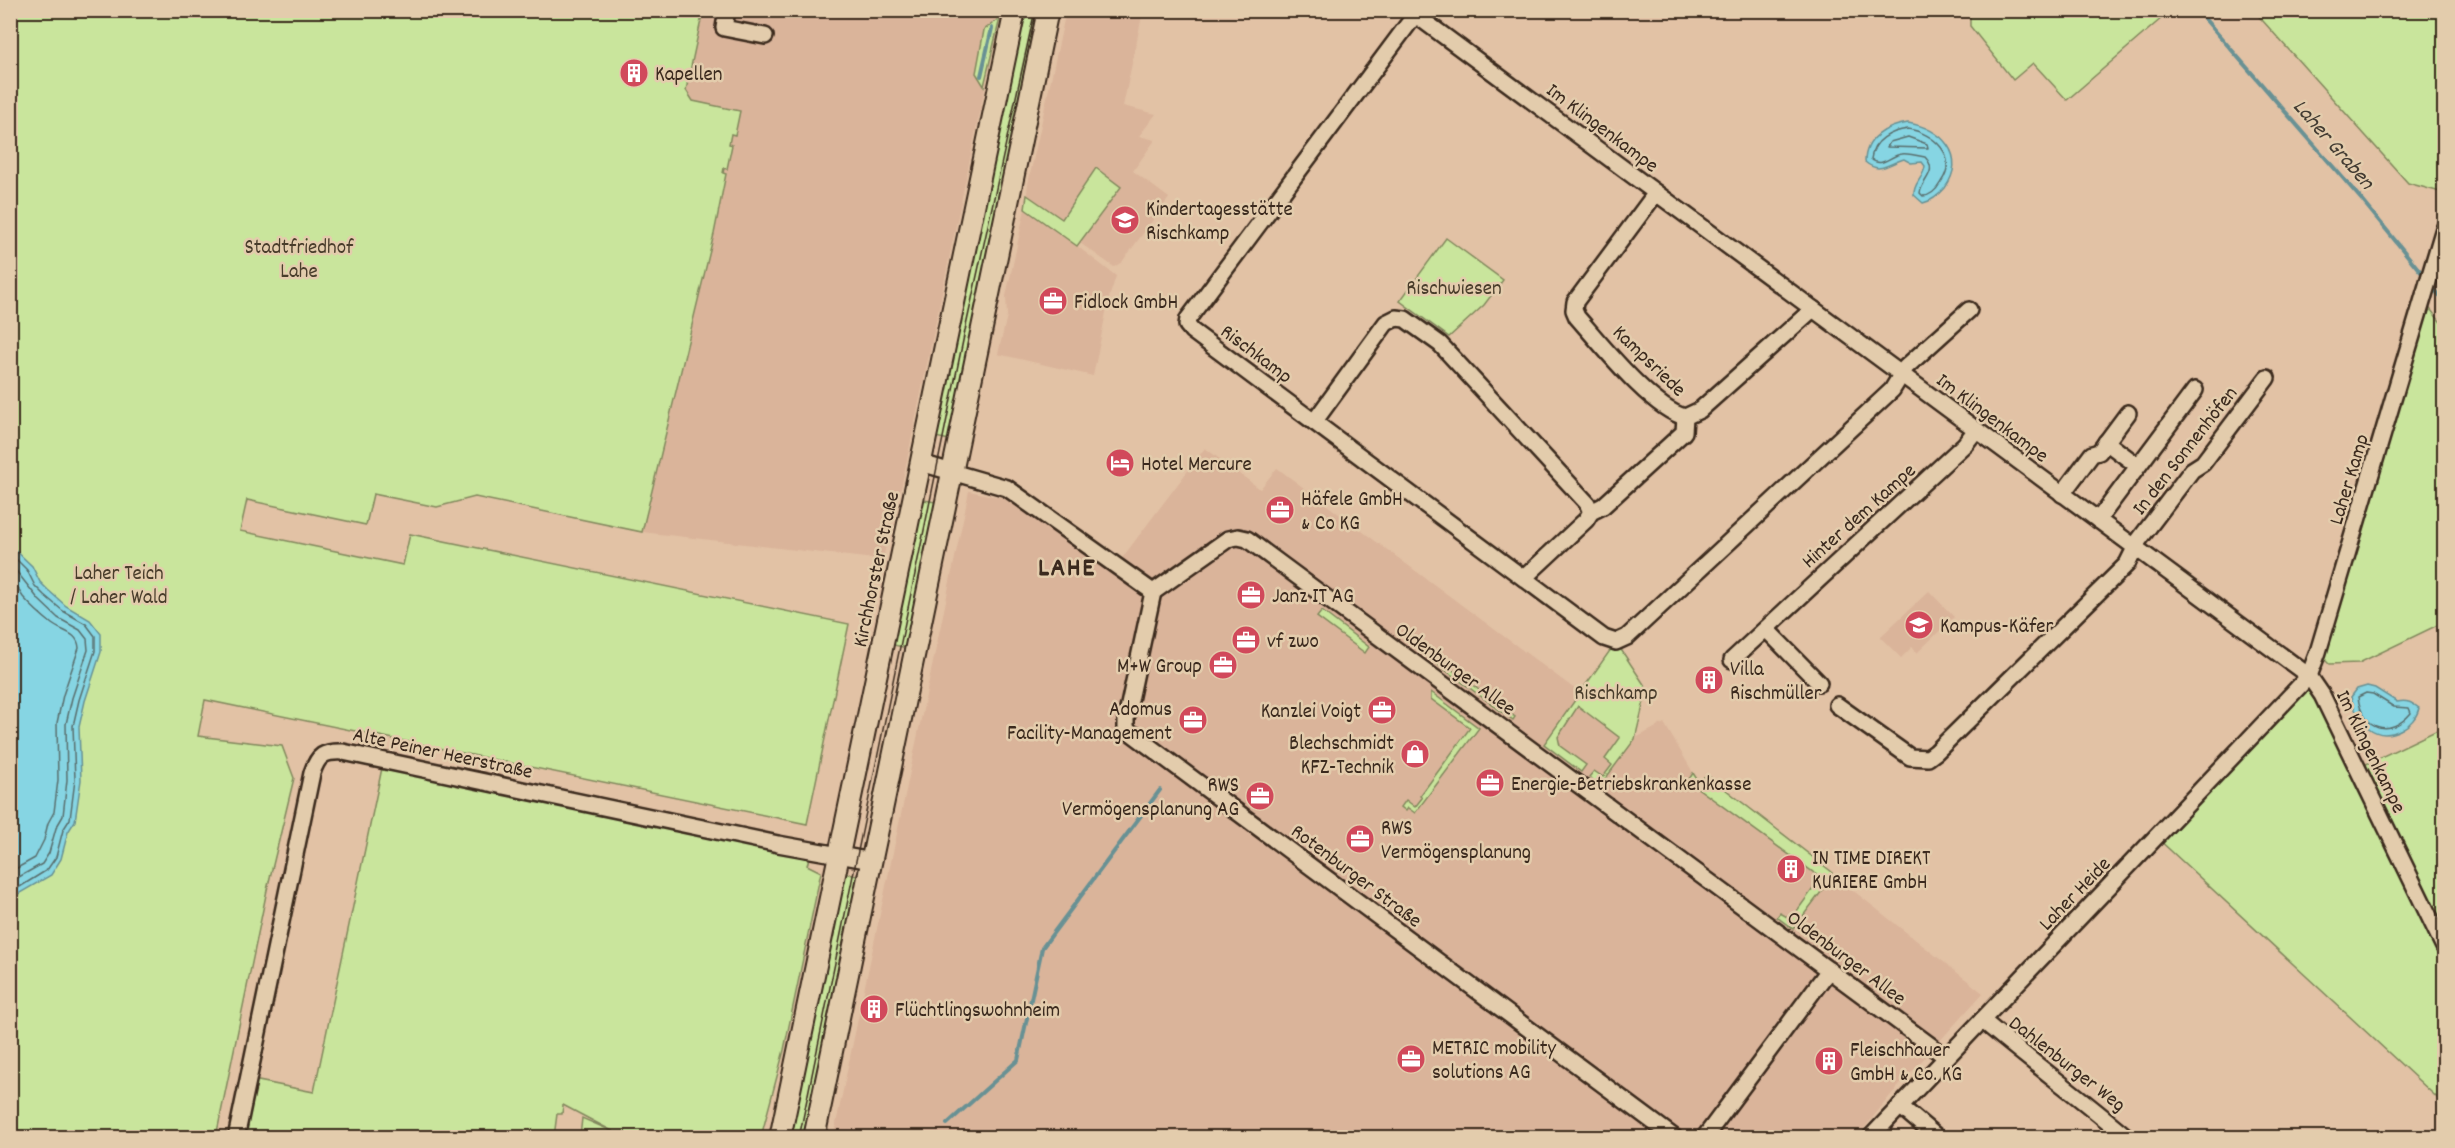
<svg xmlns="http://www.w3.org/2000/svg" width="2455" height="1148" viewBox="0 0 2455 1148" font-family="Dekko,sans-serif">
  <rect width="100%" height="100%" fill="#e2c2a5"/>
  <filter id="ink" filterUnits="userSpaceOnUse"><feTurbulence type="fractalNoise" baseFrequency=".0167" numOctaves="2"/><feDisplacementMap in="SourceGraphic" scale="12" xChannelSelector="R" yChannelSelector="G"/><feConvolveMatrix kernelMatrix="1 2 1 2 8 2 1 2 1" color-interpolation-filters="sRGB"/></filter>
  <g filter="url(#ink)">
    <g fill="#dab49a">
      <path d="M703 11H1001L901 489 896 495 883 560 642 532 714 234 726 175 723 174 724 168 727 169 732 145 729 144 731 134 734 135 739 111 693 101 686 90Z"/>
      <path d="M1066 11H1143L1123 106 1156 114 1139 136 1155 140 1133 171 1169 198 1122 262 1114 267 1080 243 1077 246 1116 276 1109 298 1093 376 998 354 1007 316 1006 296 1025 209 1028 184Z"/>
      <path d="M1205 448 1260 489 1277 468 1580 693 1577 697 1634 739 1664 723 1698 781 1708 776 1983 993 1890 1096 1857 1137 833 1138 969 491 1003 498 1113 570Z"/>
      <path d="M1929 591 1954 617 1917 653 1912 647 1901 658 1880 637Z"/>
    </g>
    <g fill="#c9e59c" stroke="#82885d" stroke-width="1.5">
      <path d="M10 11H703L686 90 693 101 740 111 735 135 731 134 729 144 732 145 727 169 724 168 723 173 726 174 714 234 642 532 475 497 437 507 373 494 366 525 247 500 240 531 403 565 410 534 849 624 807 824 205 700 198 736 282 746 294 778 267 890 216 1137H11Z"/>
      <path d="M1025 11H1040L950 440 935 437Z"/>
      <path d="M1970 11V10L2170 11 2067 100 2033 63 2013 80 1970 26Z"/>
      <path d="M2254 11H2444V193L2408 183Z"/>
      <path d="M1000 18 984 86 976 73 984 30Z"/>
      <path d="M1096 168 1121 187 1077 246 1025 209 1027 195 1062 219Z"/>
      <path d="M1446 238 1503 280 1484 305 1449 337 1400 301Z"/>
      <path d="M2426 304 2444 326V622L2359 663 2329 664 2322 657Z"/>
      <path d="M918 499 936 502 908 648 889 644Z"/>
      <path d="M1322 611 1369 647 1365 653 1317 617Z"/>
      <path d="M1616 642 1647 689 1635 739 1599 787 1589 777 1594 771 1603 777 1612 765 1605 759 1620 738 1578 706 1558 737 1560 746 1586 765 1581 772 1544 744Z"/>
      <path d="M1431 654 1515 717 1513 720 1429 658Z"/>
      <path d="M2309 676 2444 957V1104L2156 837Z"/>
      <path d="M1431 692 1479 728 1415 813 1408 808 1406 811 1401 807 1406 800 1415 807 1422 798 1420 796 1470 728 1431 699Z"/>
      <path d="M2444 727V928L2364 765Z"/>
      <path d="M382 768 727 839 809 859 807 865 821 872 784 1050 761 1137H580L582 1118 614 1132 563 1105 562 1114H557L554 1137 242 1138 253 1080 314 1092Z"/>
      <path d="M1693 773 1698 781 1708 776 1832 872 1831 879 1793 929 1777 917 1780 913 1791 919 1821 878 1688 781Z"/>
      <path d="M841 872 857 876 804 1137 787 1138Z"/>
    </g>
    <g fill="#86d5e3" stroke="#689194" stroke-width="1.5">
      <path d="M1908 123C1941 128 1968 155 1945 188 1939 195 1932 201 1923 203L1914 195C1913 183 1924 178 1925 166L1922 162 1911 163 1904 159C1889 163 1880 175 1865 162 1865 138 1886 126 1908 123Z"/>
      <path d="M10 545 32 566 40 582 48 590 66 606 90 620 101 634V652L85 701 79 727 81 780 75 821 68 832 61 859 51 875 18 894 11 901Z"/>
      <path d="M2367 686 2375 688 2397 702C2407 700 2411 702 2419 708 2417 717 2410 725 2402 729 2375 744 2357 722 2351 697L2357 689Z"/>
    </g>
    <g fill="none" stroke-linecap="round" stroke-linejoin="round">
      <g stroke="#596e6d" stroke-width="1.5">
        <path d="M1908 129C1934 133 1959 156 1941 182 1937 189 1931 196 1923 196L1920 193C1922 179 1939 172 1925 157 1920 156 1906 153 1902 154 1890 155 1882 169 1871 159 1873 140 1891 131 1908 129Z"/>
        <path d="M1908 137 1927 144 1928 148 1887 147 1890 142Z"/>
        <path d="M10 553 27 570 35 586 44 595 63 611 86 624 95 636V651L79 700 73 726 75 780 70 819 63 830 56 857 47 870 10 893"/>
        <path d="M10 563 39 600 58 618 80 630 87 639 88 650 72 698 66 724 67 780 63 816 56 828 49 853 42 864 10 882"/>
        <path d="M10 576C16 582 18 590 23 597 31 606 42 616 52 624 62 632 78 632 79 648L63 695 57 723 58 780 54 812 48 823 44 840 35 858 10 872"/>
        <path d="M2366 693 2373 694 2394 707 2409 708 2411 713C2390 738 2362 730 2358 697Z"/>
      </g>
      <g stroke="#689194" stroke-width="4">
        <path d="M2197 10 2362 200 2425 277"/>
        <path d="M981 76 992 28"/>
        <path d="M2431 285 2444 301"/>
        <path d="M947 1124 1018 1060 1042 948 1160 790"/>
      </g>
      <g stroke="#3b2a1e" stroke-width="20">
        <g id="minor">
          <path d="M727 10 724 28 765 36"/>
          <path d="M1409 10 2309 676 2322 695 2444 947"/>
          <path d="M1415 15 1188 319 1187 325 1192 331 1604 638 1616 642 1627 637 1892 390 1906 367 1969 310"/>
          <path d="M1656 193 1575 302 1574 310 1577 317C1600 343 1653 410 1685 417L1700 410 1813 309"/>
          <path d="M1314 422 1386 323 1396 318 1405 319 1440 344 1587 503 1591 512"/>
          <path d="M2106 442 2138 466"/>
          <path d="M921 463 1007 488 1153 592"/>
          <path d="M2062 494 2092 454 2099 452 2128 413"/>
          <path d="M2098 520 2195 390"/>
          <path d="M1524 578 1586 520 1591 512 1603 506 1684 432 1685 417"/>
          <path d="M1153 592 1228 539 1238 537 1247 539 1946 1057"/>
          <path d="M1153 592 1126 719V729L1675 1138"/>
          <path d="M1766 629 1819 683"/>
          <path d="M1732 660 1965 444 1976 430"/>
          <path d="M1837 705 1910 757 1928 758 1936 752 2127 564 2139 540 2192 470 2203 463 2267 378"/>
          <path d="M1982 1020C2030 1061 2080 1097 2128 1138"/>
          <path d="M1900 1106 1938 1138"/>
          <path d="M236 1138 312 773C318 755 324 751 343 752L778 844 872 861"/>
          <path d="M1704 1138 1829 970"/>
          <path d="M1870 1138 2309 676 2318 652 2444 228"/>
        </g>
      </g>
      <g stroke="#3b2a1e" stroke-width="24">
        <g id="major">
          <path d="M780 1138 1015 10"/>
          <path d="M814 1138 1048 10"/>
        </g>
      </g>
      <use href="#minor" stroke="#e3ccac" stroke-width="15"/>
      <use href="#major" stroke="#e3ccac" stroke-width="20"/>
      <path stroke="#3b2a1e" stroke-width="1.5" d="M799 1138 966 326 1035 10"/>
    </g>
  </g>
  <defs>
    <g id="building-disc" transform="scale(1.5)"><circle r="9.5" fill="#d1495b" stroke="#e3ccac"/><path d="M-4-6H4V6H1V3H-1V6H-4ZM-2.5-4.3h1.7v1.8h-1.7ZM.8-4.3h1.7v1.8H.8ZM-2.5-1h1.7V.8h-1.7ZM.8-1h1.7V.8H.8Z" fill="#fff"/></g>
    <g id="school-disc" transform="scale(1.5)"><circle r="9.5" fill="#d1495b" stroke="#e3ccac"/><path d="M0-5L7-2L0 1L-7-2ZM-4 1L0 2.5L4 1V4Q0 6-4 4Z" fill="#fff"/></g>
    <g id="office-disc" transform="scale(1.5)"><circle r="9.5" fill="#d1495b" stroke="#e3ccac"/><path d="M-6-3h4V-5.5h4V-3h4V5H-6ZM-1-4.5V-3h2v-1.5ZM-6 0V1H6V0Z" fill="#fff"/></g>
    <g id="hotel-disc" transform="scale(1.5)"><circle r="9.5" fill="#d1495b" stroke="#e3ccac"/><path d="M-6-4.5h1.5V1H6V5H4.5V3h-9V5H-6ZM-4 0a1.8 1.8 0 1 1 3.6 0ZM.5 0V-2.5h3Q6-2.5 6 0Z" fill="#fff"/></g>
    <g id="shop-disc" transform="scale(1.5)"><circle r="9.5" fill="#d1495b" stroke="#e3ccac"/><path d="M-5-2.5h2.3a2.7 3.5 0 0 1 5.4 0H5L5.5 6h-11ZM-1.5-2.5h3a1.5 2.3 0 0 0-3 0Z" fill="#fff"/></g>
  </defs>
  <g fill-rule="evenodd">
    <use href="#building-disc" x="634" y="73"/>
    <use href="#school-disc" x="1125" y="220"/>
    <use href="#office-disc" x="1053" y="301"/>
    <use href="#hotel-disc" x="1120" y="463"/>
    <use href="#office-disc" x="1280" y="510"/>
    <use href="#office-disc" x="1251" y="595"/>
    <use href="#school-disc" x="1919" y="625"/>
    <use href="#office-disc" x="1246" y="640"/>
    <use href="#office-disc" x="1223" y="665"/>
    <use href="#building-disc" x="1709" y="680"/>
    <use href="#office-disc" x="1382" y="710"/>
    <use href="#office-disc" x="1193" y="720"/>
    <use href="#shop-disc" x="1415" y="754"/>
    <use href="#office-disc" x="1490" y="783"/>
    <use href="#office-disc" x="1260" y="796"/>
    <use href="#office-disc" x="1360" y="839"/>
    <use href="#building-disc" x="1791" y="869"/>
    <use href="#building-disc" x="874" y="1009"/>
    <use href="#office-disc" x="1411" y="1059"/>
    <use href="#building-disc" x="1829" y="1061"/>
  </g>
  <g text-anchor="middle" stroke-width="5" stroke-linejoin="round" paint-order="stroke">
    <g font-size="21" fill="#3b2a1e" stroke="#e3ccac" text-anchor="start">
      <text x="655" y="80">Kapellen</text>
      <text x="1146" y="215">Kindertagesstätte<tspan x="1146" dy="24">Rischkamp</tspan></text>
      <text x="1074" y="308">Fidlock GmbH</text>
      <text x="1141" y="470">Hotel Mercure</text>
      <text x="1301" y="505">Häfele GmbH<tspan x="1301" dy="24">&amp; Co KG</tspan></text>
      <text x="1272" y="602">Janz IT AG</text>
      <text x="1940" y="632">Kampus-Käfer</text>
      <text x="1267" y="647">vf zwo</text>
      <text x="1202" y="672" text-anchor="end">M+W Group</text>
      <text x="1730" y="675">Villa<tspan x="1730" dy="24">Rischmüller</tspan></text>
      <text x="1172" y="715" text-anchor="end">Adomus<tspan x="1172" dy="24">Facility-Management</tspan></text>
      <text x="1361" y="717" text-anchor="end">Kanzlei Voigt</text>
      <text x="1394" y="749" text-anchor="end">Blechschmidt<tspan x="1394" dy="24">KFZ-Technik</tspan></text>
      <text x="1511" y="790">Energie-Betriebskrankenkasse</text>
      <text x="1239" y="791" text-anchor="end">RWS<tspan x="1239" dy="24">Vermögensplanung AG</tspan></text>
      <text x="1381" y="834">RWS<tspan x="1381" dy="24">Vermögensplanung</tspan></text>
      <text x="1812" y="864">IN TIME DIREKT<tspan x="1812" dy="24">KURIERE GmbH</tspan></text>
      <text x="895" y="1016">Flüchtlingswohnheim</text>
      <text x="1432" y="1054">METRIC mobility<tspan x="1432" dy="24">solutions AG</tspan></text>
      <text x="1850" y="1056">Fleischhauer<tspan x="1850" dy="24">GmbH &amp; Co. KG</tspan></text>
    </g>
    <g font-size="21" fill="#3b2a1e" stroke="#e3ccac">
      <text transform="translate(1603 127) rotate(37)" y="7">Im Klingenkampe</text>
      <text transform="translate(1257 353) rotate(37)" y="7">Rischkamp</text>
      <text transform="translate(1650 360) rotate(44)" y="7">Kampsriede</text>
      <text transform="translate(1993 417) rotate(37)" y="7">Im Klingenkampe</text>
      <text transform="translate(2184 450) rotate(-52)" y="7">In den Sonnenhöfen</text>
      <text transform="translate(2348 479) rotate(-73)" y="7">Laher Kamp</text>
      <text transform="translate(1858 515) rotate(-42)" y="7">Hinter dem Kampe</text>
      <text transform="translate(875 569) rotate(-78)" y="7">Kirchhorster Straße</text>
      <text transform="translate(1456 668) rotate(36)" y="7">Oldenburger Allee</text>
      <text transform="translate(2372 751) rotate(64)" y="7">Im Klingenkampe</text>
      <text transform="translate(443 752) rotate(12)" y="7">Alte Peiner Heerstraße</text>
      <text transform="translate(1357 875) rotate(37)" y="7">Rotenburger Straße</text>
      <text transform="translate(2074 893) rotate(-46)" y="7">Laher Heide</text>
      <text transform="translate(1847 957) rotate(37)" y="7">Oldenburger Allee</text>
      <text transform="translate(2068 1063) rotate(38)" y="7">Dahlenburger Weg</text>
    </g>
    <g font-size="21" fill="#493d2b" stroke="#e3ccac">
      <text x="299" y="253">Stadtfriedhof<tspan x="299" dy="24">Lahe</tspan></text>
      <text x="1454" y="294">Rischwiesen</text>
      <text x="119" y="579">Laher Teich<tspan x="119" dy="24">/ Laher Wald</tspan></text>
      <text x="1616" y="699">Rischkamp</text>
    </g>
    <g font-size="22" font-style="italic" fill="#423b32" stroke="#e3ccac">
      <text transform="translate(2335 143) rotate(49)" y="8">Laher Graben</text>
    </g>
    <g font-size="27" font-weight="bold" letter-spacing="1.5" fill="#3b2a1e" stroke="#e3ccac">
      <text x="1067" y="575">LAHE</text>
    </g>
  </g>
  <rect width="2455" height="1148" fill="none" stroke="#e3ccac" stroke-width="36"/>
  <rect x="18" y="18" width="2419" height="1112" fill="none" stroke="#3b2a1e" stroke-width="2" filter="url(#ink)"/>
</svg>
